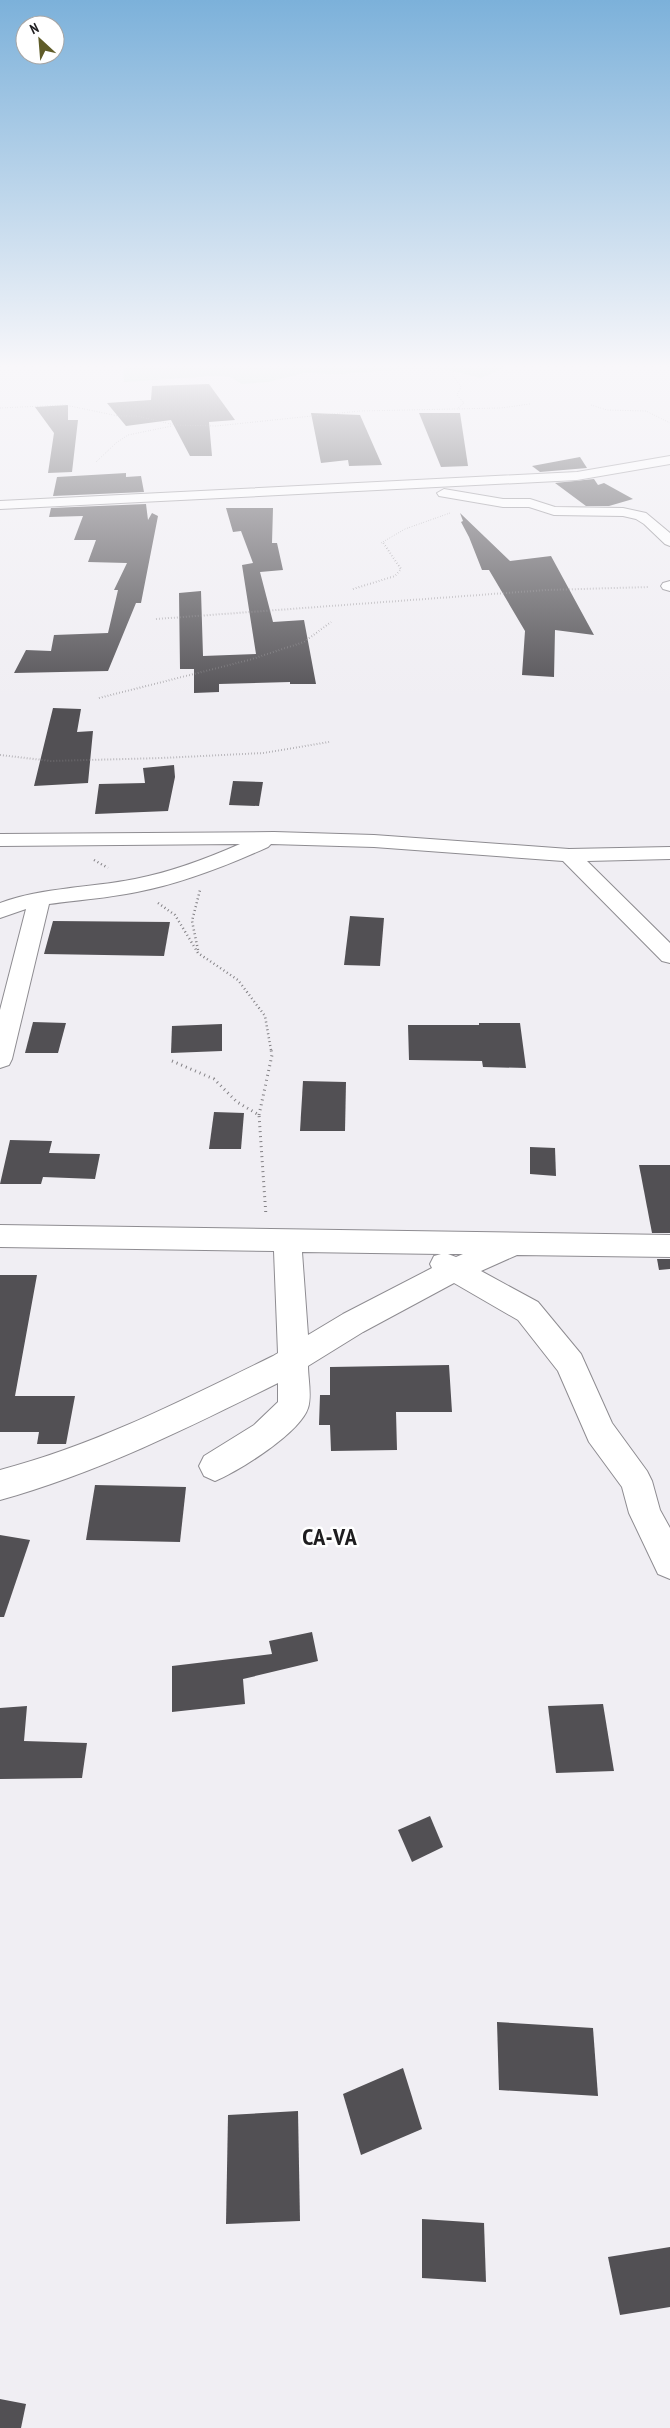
<svg xmlns="http://www.w3.org/2000/svg" width="670" height="2428" viewBox="0 0 670 2428" font-family="'PT Sans Narrow',sans-serif">
  <rect width="100%" height="100%" fill="#f0eef3"/>
  <path fill="#c9e6d2" d="M123 364H513L481 378 449 370 410 369 339 374 304 373 268 382 242 384 230 377 214 376 124 382Z"/>
  <g fill="#525054">
    <path d="M209 384 235 420 209 422 212 456H190L171 420 126 426 107 403 151 400 152 386Z"/>
    <path d="M68 405V420H78L72 472 48 473 54 433 35 407Z"/>
    <path d="M311 413 360 415 382 465 349 466 348 460 321 463Z"/>
    <path d="M419 413H460L468 466 441 467Z"/>
    <path d="M580 457 587 468 540 472 532 466Z"/>
    <path d="M126 473V477L141 476 144 492 53 496 57 477Z"/>
    <path d="M594 479 598 485 604 483 633 499 609 506H586L555 483Z"/>
    <path d="M146 504 148 520 152 513 158 516 141 603H136L108 671 14 673 26 650 51 651 54 635 108 633 118 590H114L127 563 88 562 96 540H74L83 516 49 517 51 508Z"/>
    <path d="M226 508H273L272 543H277L283 570 260 572 273 622 304 620 316 684H290V682L219 684V692L194 693V669H180L179 593 201 591 203 656 256 654 242 565 253 563 241 531 233 532Z"/>
    <path d="M460 513 510 561 551 556 594 635 555 630 554 677 522 675 525 631 489 570H482L469 537 461 522 463 521Z"/>
    <path d="M53 708 81 709 77 732 93 731 88 783 34 786Z"/>
    <path d="M174 765 175 777 168 811 95 814 99 784 145 783 143 768Z"/>
    <path d="M233 781 263 782 259 806 229 805Z"/>
    <path d="M350 916 384 918 380 966 344 965Z"/>
    <path d="M53 921 170 922 164 956 44 954Z"/>
    <path d="M33 1022 66 1023 58 1053H25Z"/>
    <path d="M479 1023H520L526 1068 483 1067 482 1061 409 1060 408 1025H479Z"/>
    <path d="M222 1024V1051L171 1053 172 1026Z"/>
    <path d="M303 1081 346 1082 345 1131H300Z"/>
    <path d="M214 1112 244 1113 241 1149H209Z"/>
    <path d="M10 1140 52 1141 49 1153 100 1154 95 1179 43 1177 41 1184H0Z"/>
    <path d="M530 1147 555 1148 556 1176 530 1174Z"/>
    <path d="M639 1165H670V1233H652Z"/>
    <path d="M657 1259H670V1269L659 1270Z"/>
    <path d="M0 1275H37L15 1396H75L66 1444H37L39 1432H0Z"/>
    <path d="M449 1365 452 1412H396L397 1450 331 1451 330 1425H319L320 1395H330V1367Z"/>
    <path d="M95 1485 186 1487 180 1542 86 1540Z"/>
    <path d="M0 1535 30 1540 4 1617H0Z"/>
    <path d="M312 1632 318 1661 243 1679 245 1704 172 1712V1666L272 1654 269 1641Z"/>
    <path d="M603 1704 614 1771 556 1773 548 1706Z"/>
    <path d="M27 1706 24 1741 87 1743 82 1778 0 1779V1708Z"/>
    <path d="M430 1816 443 1847 412 1862 398 1830Z"/>
    <path d="M497 2022 593 2028 598 2096 499 2090Z"/>
    <path d="M403 2068 422 2129 361 2155 343 2094Z"/>
    <path d="M298 2111 300 2221 226 2224 228 2115Z"/>
    <path d="M422 2219 484 2223 486 2282 422 2278Z"/>
    <path d="M670 2247V2307L620 2315 608 2257Z"/>
    <path d="M0 2399 26 2404 21 2428H0Z"/>
  </g>
  <g fill="none" stroke-linecap="round" stroke-linejoin="round">
    <g stroke="#8e8c91" stroke-width="2">
      <g id="minor">
        <path d="M670 456V464L577 480 0 509V501L577 472Z"/>
        <path d="M444 489 503 499H530L555 507 623 508 646 513 670 533V546L665 544 644 524 636 519 623 516 554 515 529 507H503L439 496 437 493Z"/>
        <path d="M670 581V591L663 589 661 586 663 583Z"/>
        <path d="M274 832 374 835 569 849 670 847V859L587 861 670 943V963L662 961 563 861 374 847 271 844 268 847C226 866 183 883 137 892 108 898 78 900 49 904L12 1059 9 1065 0 1068V1010L26 909 0 918V903C44 887 90 888 135 879 171 872 206 859 240 844L0 846V834Z"/>
        <path d="M0 1225 670 1235V1257L517 1255 481 1271 538 1302 581 1354 612 1423 647 1471 652 1481 660 1510 670 1528V1579L658 1574 629 1513 622 1487 589 1442 558 1371 518 1320 454 1283 363 1332 308 1366C308 1378 312 1396 308 1408 300 1433 239 1471 215 1481L204 1476 199 1466 204 1456 254 1425 278 1402V1383C188 1428 97 1473 0 1500V1470C96 1445 185 1399 273 1356L278 1353 274 1251 0 1247ZM302 1252 441 1254 434 1256 430 1264 432 1268 343 1314 308 1335ZM448 1254H463L456 1257Z"/>
      </g>
    </g>
    <g stroke="#838185" stroke-width="1" stroke-dasharray="0.5 2" stroke-linecap="butt">
      <path d="M591 405 607 410 646 411 670 423"/>
      <path d="M0 408 65 405 118 416H137L175 425 216 426 360 411 501 408 530 404"/>
      <path d="M458 408 464 403 457 395 461 387 451 373 465 364"/>
      <path d="M96 462 116 443 128 435 172 426"/>
      <path d="M381 543 405 529 450 513"/>
    </g>
    <g stroke="#838185" stroke-width="2" stroke-dasharray="0.5 2.5" stroke-linecap="butt">
      <path d="M353 589 395 576 401 569 382 541"/>
      <path d="M156 619 546 590 649 587"/>
      <path d="M99 698 249 660 304 642 331 622"/>
      <path d="M0 755 51 761 162 758 264 753 329 742"/>
    </g>
    <g stroke="#838185" stroke-width="2.5" stroke-dasharray="1 3" stroke-linecap="butt">
      <path d="M94 860 108 868"/>
      <path d="M158 903 175 915 198 953 238 980 265 1016 271 1050"/>
      <path d="M198 950 192 921 200 890"/>
    </g>
    <g stroke="#838185" stroke-width="3" stroke-dasharray="1 4" stroke-linecap="butt">
      <path d="M172 1061 214 1079 237 1102 259 1115 266 1216"/>
      <path d="M259 1115 272 1055 271 1049"/>
    </g>
    <use href="#minor" fill="#fff" fill-rule="evenodd"/>
  </g>
  <linearGradient id="sky" x2="0" y2="1"><stop stop-color="#7cb1da"/><stop offset="0.52" stop-color="#f8f7fa"/><stop offset="1" stop-color="#f8f7fa" stop-opacity="0"/></linearGradient>
  <rect width="670" height="704" fill="url(#sky)"/>
  <g text-anchor="middle" stroke-width="5" stroke-linejoin="round" paint-order="stroke">
    <g font-size="24" font-weight="bold" letter-spacing="1" fill="#1e1d1f" stroke="#fff">
      <text x="330" y="1545">CA-VA</text>
    </g>
  </g>
  <g transform="translate(40 40) rotate(334)"><circle r="24" fill="#ffffff" stroke="#a5a5a5"/>
  <path d="M0-4L9 19L0 12L-9 19Z" fill="#5f5c28"/>
  <text y="-8" font-size="14" font-weight="bold" text-anchor="middle" fill="#1e1d1f">N</text>
  </g>
</svg>
